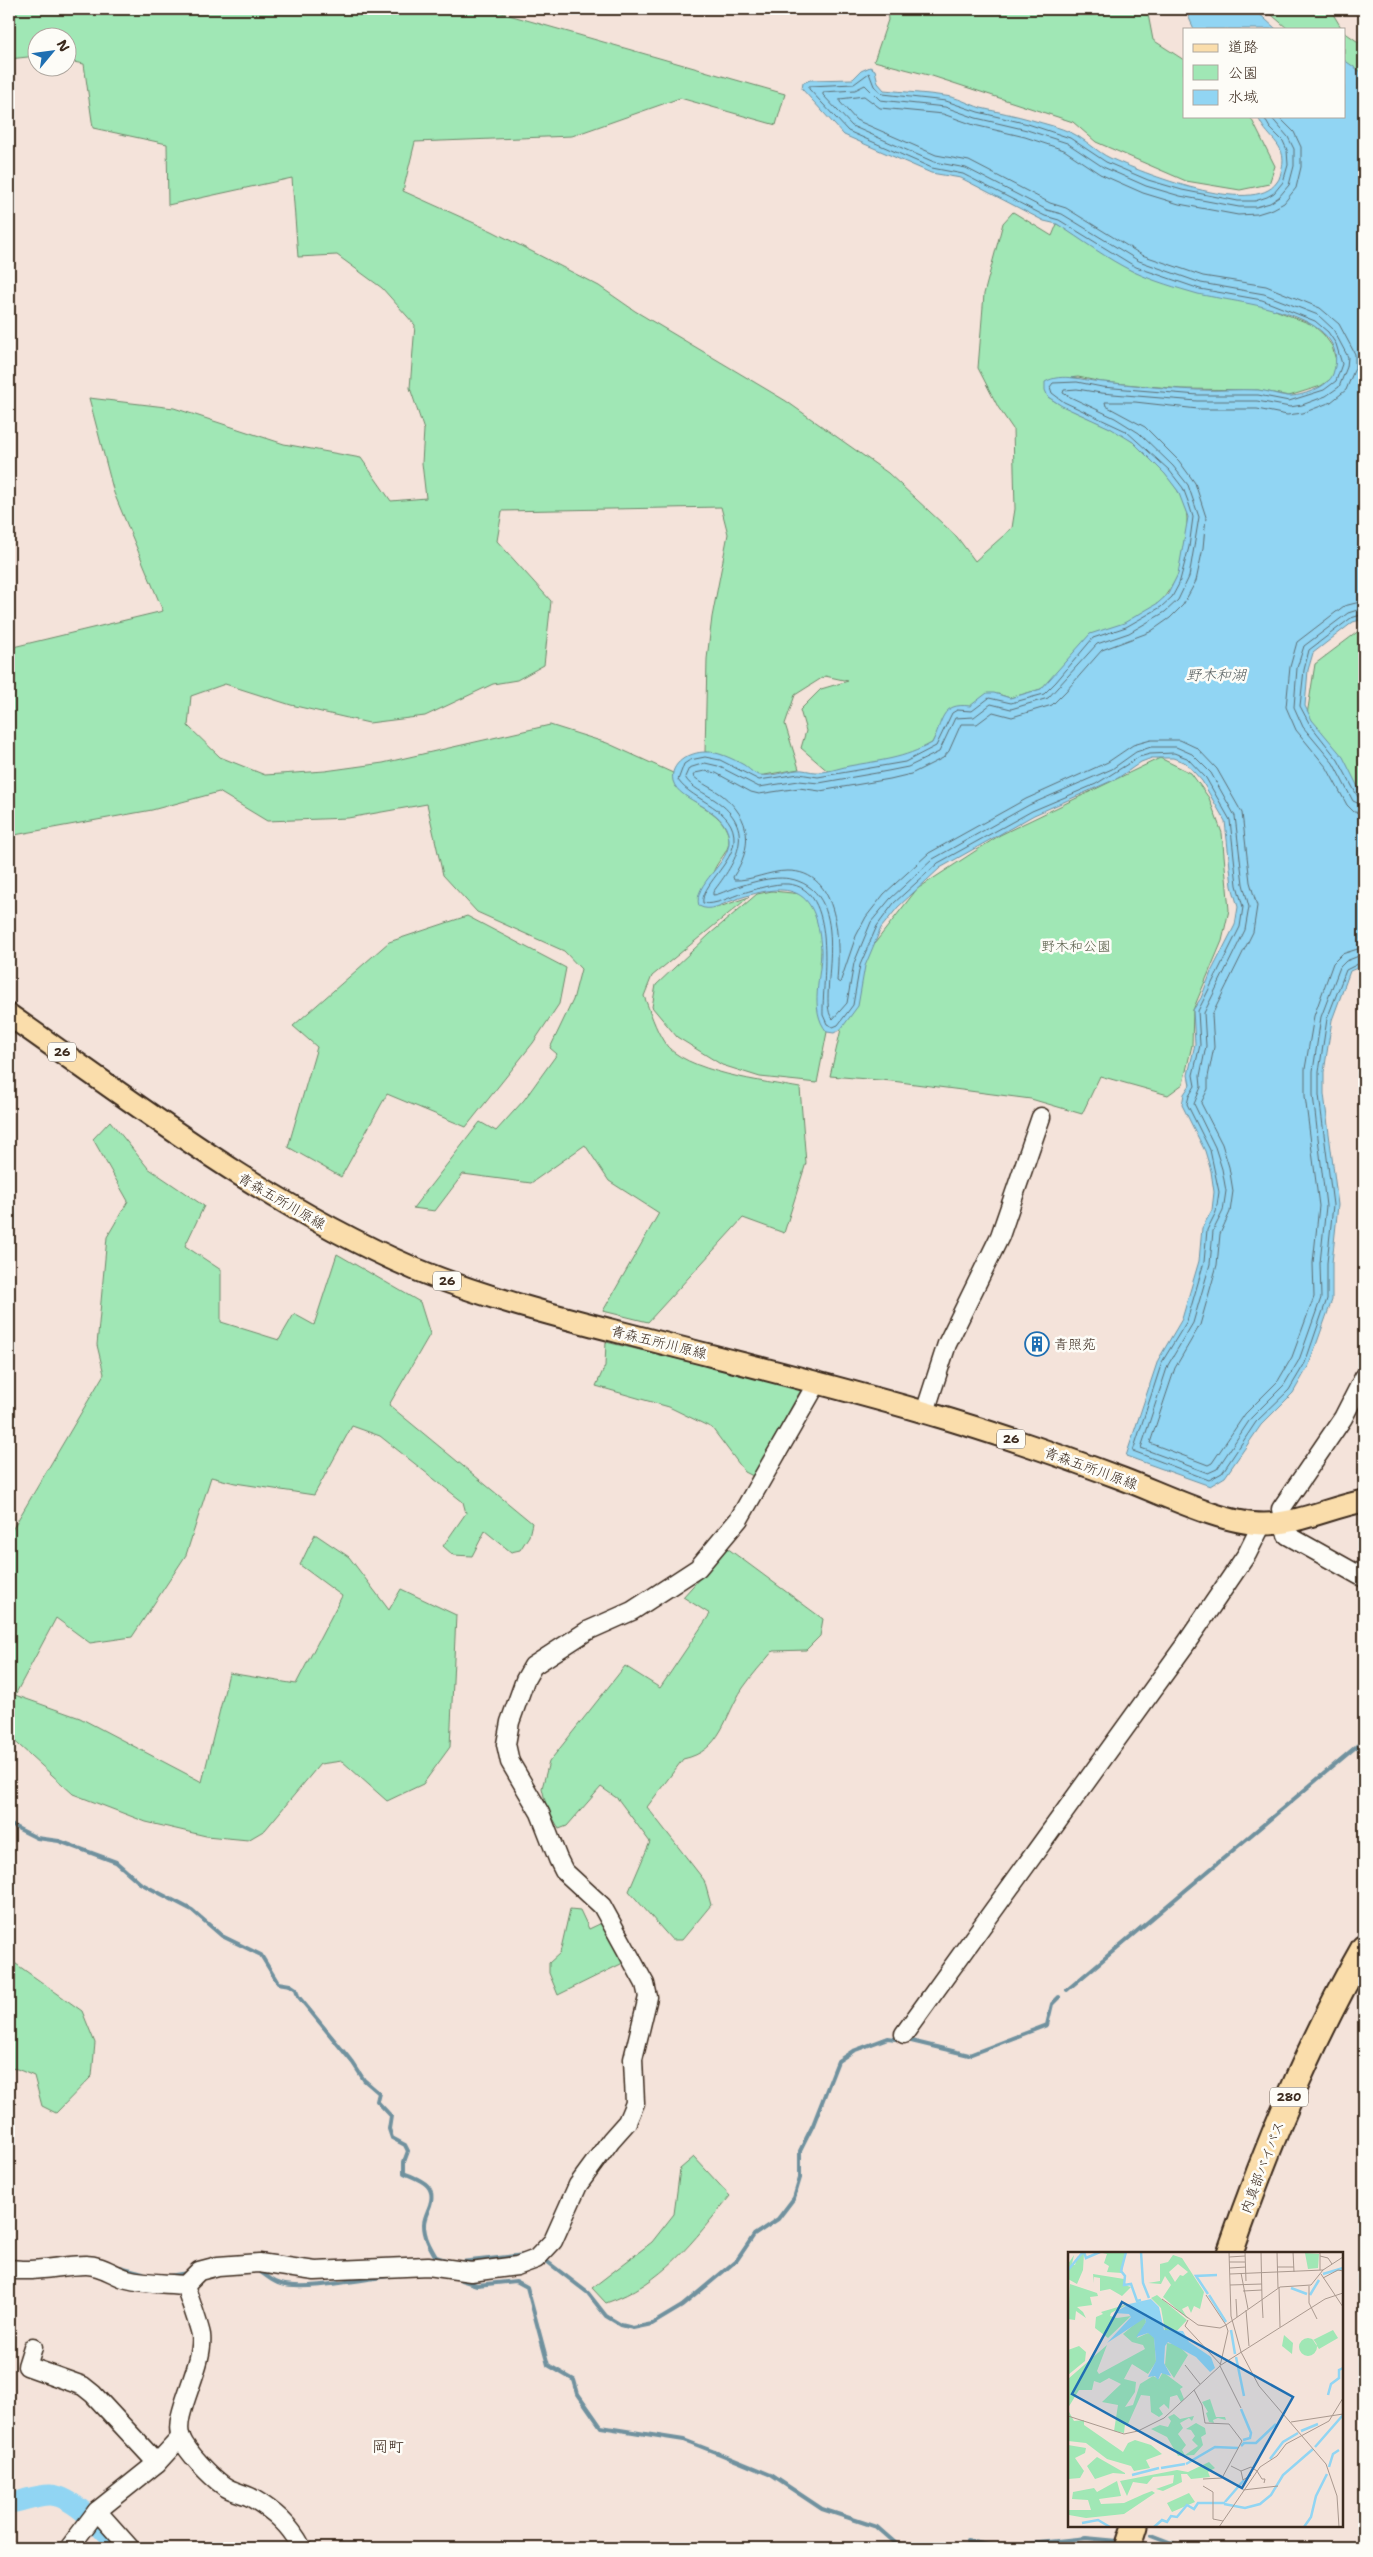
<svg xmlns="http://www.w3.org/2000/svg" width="1373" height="2557" viewBox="0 0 1373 2557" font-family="'Shantell Sans','Klee One',sans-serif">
  <rect width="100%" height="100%" fill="#f4e3da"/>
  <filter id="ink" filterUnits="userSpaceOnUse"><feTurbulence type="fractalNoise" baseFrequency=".02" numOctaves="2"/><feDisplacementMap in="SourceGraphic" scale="10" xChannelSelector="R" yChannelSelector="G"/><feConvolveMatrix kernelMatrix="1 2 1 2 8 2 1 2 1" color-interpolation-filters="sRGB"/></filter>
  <g filter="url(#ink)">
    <g fill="#a0e7b5" stroke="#6e886a">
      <path d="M9 9H488L785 94 776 125 680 98 572 136 415 142 403 191 492 231 599 286 635 311 786 401 888 473 957 537 975 561 1012 528 1015 509 1013 429 998 407 978 368 984 294 1003 223 1013 212 1052 236 1057 224 1134 272 1260 304 1313 325 1324 335 1332 346 1337 364 1332 378 1321 386 1289 396 1258 390 1182 389 1102 382 1078 377 1069 378 1048 397C1072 413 1099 420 1123 435 1146 449 1187 490 1187 518 1188 536 1182 554 1179 571 1175 586 1163 595 1159 608L1069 660 1041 689 1010 698 998 694 935 737 932 743 896 762 830 773 801 748 806 731 800 710 821 689 848 681 825 676 795 695 785 724 799 769 759 776 721 755 705 752 707 659 712 617 728 534 721 507 502 511 497 541 551 601 544 665 517 680 493 684 425 716 369 723 291 705 225 684 191 696 188 726 220 757 265 775 325 771 383 763 550 725 607 743 673 773C673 799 714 805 725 827 737 849 719 855 713 873 711 882 715 898 716 908L749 897 652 976 644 996C650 1011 655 1028 664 1042 683 1072 767 1082 800 1088L806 1163 784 1233 743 1218 648 1322 603 1311 659 1213 609 1181 585 1145 531 1183 463 1174 435 1211 413 1208 480 1122 496 1131 524 1100 557 1054 550 1048 573 1000 581 969 564 951 477 912 443 875 427 804 348 818 267 821 219 792 152 810 9 836V648L163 611 114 493 89 398 174 408 284 444 361 458 391 501 426 498 422 463 424 430 410 388 415 325 382 288 337 255 298 257 292 178 168 205 167 144 93 128 84 64 68 61V38H38L37 56 9 59Z"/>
      <path d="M887 9H1147L1153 40 1184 60V116H1250L1275 166 1269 184 1240 190 1186 181 1096 142 1073 122 932 76 874 61 888 20Z"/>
      <path d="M1265 9H1330L1342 29H1288Z"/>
      <path d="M1344 32 1364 46V76L1344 65Z"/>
      <path d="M1364 627V805L1307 715 1315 664Z"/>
      <path d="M1160 758 1191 773 1209 798 1222 833 1229 910 1222 941 1193 1010 1192 1045 1183 1084 1168 1095 1100 1076 1082 1114 1031 1099 892 1081 830 1076 841 1029 871 948 917 889 1000 835Z"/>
      <path d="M772 891 802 894 826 905 820 964 827 1032 817 1083 760 1077 722 1065 677 1037 652 1007 656 985 710 934 757 894Z"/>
      <path d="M467 916 566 968 559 1004 533 1043 466 1127 387 1094 341 1177 288 1147 317 1047 293 1026 389 942Z"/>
      <path d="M110 1121 148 1168 204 1206 185 1246 221 1270V1322L279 1340 294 1314 314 1325 337 1254 420 1302 430 1334 389 1405 532 1523 529 1536 520 1550 511 1552 485 1531 472 1556 453 1555 443 1546 466 1513 463 1502 380 1436 352 1426 314 1495 235 1483 211 1477 186 1555 132 1637 90 1643 56 1618 15 1695 80 1718 202 1782 229 1673 296 1684 342 1596 300 1565 315 1534 349 1557 389 1610 401 1589 456 1615 450 1747 423 1784 387 1801 342 1761 320 1764 265 1830 248 1840 206 1836 146 1822 73 1794 9 1736V1535L104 1374 97 1345 107 1237 128 1201 93 1139Z"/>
      <path d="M606 1342 802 1388 753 1476 745 1472 712 1428 669 1407 596 1386 605 1366Z"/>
      <path d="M727 1548 823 1619 820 1636 806 1650 773 1651C763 1663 752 1675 743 1688 724 1716 722 1751 683 1759L647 1807 704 1880 711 1905 682 1940H672L629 1891 650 1842 618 1799 601 1787 567 1826 559 1829 546 1805 542 1788 549 1762 625 1666 660 1688 710 1614 683 1597Z"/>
      <path d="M570 1909 580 1910 589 1929 606 1921 627 1961 558 1995 549 1973V1963L560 1953Z"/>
      <path d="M9 1959 82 2011 95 2043 92 2076 56 2113 42 2106 34 2076 17 2069 9 2068Z"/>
      <path d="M694 2157 730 2196C694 2240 663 2284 606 2303L592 2288 652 2242 674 2214 680 2169Z"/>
    </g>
    <g fill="#91d5f3" stroke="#6f919e">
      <path d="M1185 9H1254L1276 29H1194Z"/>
      <path d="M1344 60 1364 74V619L1353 622 1313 653 1308 670 1305 706 1312 720 1343 757 1364 799V965L1350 971 1332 1020 1324 1072V1094L1338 1205 1332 1263V1300L1309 1365 1293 1393 1261 1425 1225 1477 1210 1486 1126 1456 1158 1360 1182 1319 1199 1261 1202 1228 1212 1210 1214 1192 1211 1171 1205 1151 1182 1105 1184 1094 1190 1085 1188 1075 1195 1044 1193 1010 1201 998 1211 972 1235 925 1238 907 1232 886 1225 821 1202 781 1186 763 1173 758H1152L1141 762 1118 778 1034 815 940 868 898 907 881 928 865 966 858 1006 841 1029 834 1033 827 1032C808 1009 822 976 821 950 817 883 787 881 731 901 720 905 710 912 699 906 692 883 731 864 729 839 726 806 679 803 673 781 669 763 690 752 705 752 717 751 733 759 744 765 748 768 755 775 760 775 771 777 786 771 797 770 803 769 810 772 816 772 826 773 839 768 849 766 882 760 903 759 932 743 943 722 940 702 970 706L987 693H994L1010 698 1041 689 1090 634 1124 623 1158 603 1168 594 1178 574 1188 517 1178 491 1165 474 1133 442 1110 428 1062 406 1048 397 1045 390V382C1062 372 1084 381 1103 382 1135 385 1166 389 1197 390 1217 391 1238 389 1258 390 1268 391 1278 395 1288 396 1300 397 1329 387 1333 374 1355 311 1235 303 1198 294 1177 288 1153 281 1134 272 1107 259 1082 240 1057 224L1044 221 961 178 931 173 844 135 802 89 803 83 810 80 853 79 861 71 870 67 875 70 878 83 884 90C904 92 925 93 945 96 957 97 969 104 981 108 998 112 1015 115 1032 120 1045 124 1059 127 1072 133 1085 139 1097 152 1110 158 1141 172 1253 218 1277 182 1280 179 1281 172 1282 168 1288 143 1264 137 1258 116H1344Z"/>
    </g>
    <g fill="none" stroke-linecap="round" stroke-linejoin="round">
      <g stroke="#5d6e73" stroke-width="1">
        <path d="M1263 116 1270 128 1283 141 1287 150 1288 165 1283 182 1274 193 1267 197 1255 201H1238L1182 190 1148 180 1106 162 1070 138 1028 124 978 112 946 101 883 94 874 86 869 73 854 84 809 86V89L848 131 932 168 963 174 1045 216 1059 220 1136 267 1200 289 1262 300 1315 321 1328 332 1336 344 1342 364 1336 381 1324 390 1289 401 1258 395H1198L1102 387 1077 382 1053 383 1050 387 1052 393 1064 402 1126 431 1169 470 1183 488 1189 504 1193 517 1189 547 1179 584 1172 597 1161 607 1126 627 1093 638 1056 682 1044 694 1011 703 989 698 972 711 957 710 952 713 936 746 905 762 818 777 799 774 759 780 720 760 705 757 690 760 684 764 678 780C693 802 736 808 734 841 733 863 700 887 703 903 715 906 732 896 743 893 757 889 773 883 788 884 839 888 822 983 823 1015L827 1024 833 1027 838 1025 853 1005 860 965 877 926 894 903 938 863 1032 811 1096 784 1139 757 1150 754 1174 753 1187 758 1206 778 1230 820 1237 885 1243 907 1240 927 1198 1011 1200 1045 1193 1075 1195 1086 1189 1096 1187 1104 1210 1150 1219 1192 1216 1212 1207 1230 1204 1262 1187 1321 1162 1362 1133 1451 1209 1480 1222 1473 1256 1422 1289 1390 1305 1363 1327 1299V1263L1333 1205 1319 1095V1072L1327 1019 1346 970 1364 961"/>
        <path d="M1270 116 1288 137 1294 149V166L1289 185 1279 197 1270 203 1256 207H1239L1180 196 1146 186 1103 167 1067 143 1027 130 976 118 945 107 880 100 865 85 855 90 823 92V95L852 126 934 162 966 168 1047 210 1062 214 1139 261 1201 283 1264 294 1318 315 1333 329 1348 357 1347 367 1339 387 1326 396 1302 405 1290 407 1257 401H1197L1101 393 1077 389 1064 390 1063 393 1068 396 1115 418 1139 433 1173 466 1188 485 1199 517 1189 577 1178 600 1165 612 1129 633 1097 644 1048 698 1011 709 991 704 974 717 955 718 939 752 908 767 888 771 819 783 799 781 759 787 718 766 705 763 689 768 685 777C691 788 705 793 715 800 757 828 737 861 713 892V895C718 895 722 892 727 891 747 883 778 873 798 881 856 902 815 1004 833 1019L847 1003 854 963 871 922 890 899 933 859 1029 805 1112 769 1136 752 1151 747H1176L1192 754 1211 773 1235 816 1243 884 1249 907 1245 930 1204 1013 1206 1046 1200 1076 1201 1087 1194 1104 1215 1147 1222 1169 1226 1191 1223 1211 1213 1231 1210 1264 1193 1323 1168 1365 1141 1448 1208 1473 1217 1469 1251 1418 1284 1385 1299 1360 1321 1298 1320 1263 1326 1206 1313 1095V1071L1321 1017 1340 967 1346 961 1364 954"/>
        <path d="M1278 116 1294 132 1301 147V167L1296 188 1284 203 1273 209 1257 214 1238 215 1179 204 1143 193 1100 174 1064 150 1025 137 974 125 943 114 880 108 864 96 840 99V102L856 120 936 155 969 161 1050 203 1066 208 1142 255 1203 276 1266 286 1320 308 1339 324 1355 354V368L1346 390 1331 402 1303 413 1287 415 1257 409H1198L1135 402H1105L1106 406 1145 427 1179 461 1195 483 1206 517 1203 548 1196 581 1183 605 1170 618 1150 632 1102 650 1066 691 1052 705 1012 717 993 712 977 724H961L949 751 943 758 911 774 890 779 820 791 799 788 759 794 751 792 716 773 705 771 695 773 693 776C701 784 713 788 722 795 752 819 753 847 733 877L734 880C751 881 769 871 787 871 841 870 840 945 837 981L840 983 856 936 866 917 884 894 929 853 1026 799 1108 762 1133 745 1151 740H1180L1197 748 1217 769 1242 813 1250 882 1257 906 1253 932 1212 1015 1214 1047 1208 1077V1089L1201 1103 1222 1144 1229 1167 1233 1191 1230 1212 1220 1234 1217 1265 1200 1325 1175 1368 1150 1443 1208 1465 1212 1463 1245 1414 1278 1381 1292 1357 1314 1297 1313 1263 1319 1206 1305 1096V1069L1314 1016 1333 963 1342 954 1364 947"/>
        <path d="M1364 601 1344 606 1297 642 1290 667 1286 707 1296 730 1327 768 1347 805 1354 812 1364 813"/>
        <path d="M1364 608 1348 613 1304 646 1297 668 1294 707 1303 727 1333 763 1353 801 1364 806"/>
        <path d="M1364 614 1351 618 1309 650 1304 670 1300 706 1309 723 1338 760 1358 797 1364 800"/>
      </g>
      <g stroke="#6f919e" stroke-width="4">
        <path d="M9 1824 37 1838 59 1841 116 1862 140 1883 192 1910 222 1936 261 1955 278 1983 290 1985 296 1989 298 1996 353 2063 364 2080 379 2093 377 2101 391 2116 389 2129 392 2138 405 2145 408 2151 404 2162V2173C419 2180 437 2184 430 2205 428 2211 424 2218 424 2224 424 2237 430 2247 436 2257L449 2261"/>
        <path d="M1067 1990 1364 1740"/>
        <path d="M907 2040 969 2055 1047 2025 1052 2004 1059 1997"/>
        <path d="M545 2260 588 2293 606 2316 621 2325 633 2328 652 2324 682 2306 737 2260 754 2235 778 2219 794 2198 800 2178V2151L813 2125 838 2061 853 2051 888 2038 895 2039"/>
        <path d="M461 2262 524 2255"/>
        <path d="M120 2267 143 2273"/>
        <path d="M257 2270C265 2274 272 2282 281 2284 304 2291 364 2279 390 2276"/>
        <path d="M169 2276 187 2273"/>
        <path d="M461 2280 477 2285 516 2281 527 2287 548 2365 574 2380 578 2394 601 2427 684 2440 720 2454 771 2475 822 2509 877 2527 901 2548"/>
        <path d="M1152 2535 1186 2548"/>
        <path d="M967 2541 1000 2547 1086 2538 1118 2541"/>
        <path d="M944 2548 953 2544"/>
      </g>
      <path stroke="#91d5f3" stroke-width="21" d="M9 2503C22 2502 37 2494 51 2495 72 2496 106 2531 119 2546"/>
      <g stroke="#3b2a1e" stroke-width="21">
        <g id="minor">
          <path d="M1364 1377 1343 1418 1281 1509 1287 1535 1364 1578"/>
          <path d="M925 1412 947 1344 1000 1236 1041 1117"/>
          <path d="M904 2034 1185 1645 1247 1554 1262 1524"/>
          <path d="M9 2269C35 2273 60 2265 86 2265 102 2265 113 2275 127 2279 146 2284 165 2283 185 2285L199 2271 218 2266 259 2263 315 2271 428 2266 471 2272 517 2266 536 2259 553 2241 578 2185 611 2140 627 2122 635 2103 633 2059 648 1997 645 1984 602 1906 564 1871 558 1859 540 1813 510 1762 506 1744 510 1722 525 1680 533 1666 587 1631 632 1611 698 1568 739 1519 817 1383"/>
          <path d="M185 2285C189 2298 199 2324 201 2335 205 2366 171 2416 181 2438 188 2453 210 2476 224 2486 232 2492 243 2493 252 2498 274 2511 290 2525 302 2548"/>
          <path d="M33 2347 27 2366 83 2386 93 2394 157 2463"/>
          <path d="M69 2548 97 2511"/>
          <path d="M130 2548 97 2511 157 2463 181 2437"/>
        </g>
      </g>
      <g stroke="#3b2a1e" stroke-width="25">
        <path id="major" d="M9 1015C140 1107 267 1205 415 1269 483 1297 556 1316 627 1334 727 1360 828 1384 927 1413 993 1432 1059 1455 1123 1479 1163 1494 1222 1524 1264 1524 1298 1524 1331 1507 1364 1501"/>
      </g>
      <g stroke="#3b2a1e" stroke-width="29">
        <g id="highway">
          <path d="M1230 2253C1266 2148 1309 2044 1364 1948"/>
          <path d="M1128 2548 1135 2526"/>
        </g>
      </g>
      <use href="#minor" stroke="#fdfcf7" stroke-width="18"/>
      <use href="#major" stroke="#faddab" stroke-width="21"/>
      <use href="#highway" stroke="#faddab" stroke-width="25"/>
    </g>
  </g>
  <defs>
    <g id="building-ring" transform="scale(1.25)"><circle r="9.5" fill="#fdfcf7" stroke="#1f6fb2" stroke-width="1.5"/><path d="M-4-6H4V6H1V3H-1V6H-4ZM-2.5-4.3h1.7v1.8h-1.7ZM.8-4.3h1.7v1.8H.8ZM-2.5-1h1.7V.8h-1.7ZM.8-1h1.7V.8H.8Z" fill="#1f6fb2"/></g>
  </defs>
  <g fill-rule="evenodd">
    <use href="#building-ring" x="1037" y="1344"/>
  </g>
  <g text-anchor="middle" stroke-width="5" stroke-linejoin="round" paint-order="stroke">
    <g fill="#fdfcf7" stroke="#75695f" stroke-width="1">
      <rect x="48" y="1042.5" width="28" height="19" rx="4"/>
      <rect x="433" y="1271.5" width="28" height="19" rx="4"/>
      <rect x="997" y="1429.5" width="28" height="19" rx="4"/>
      <rect x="1270" y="2087.5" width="38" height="19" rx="4"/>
    </g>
    <g font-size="12" font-weight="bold" fill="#3b2a1e">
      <text x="62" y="1056">26</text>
      <text x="447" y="1285">26</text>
      <text x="1011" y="1443">26</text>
      <text x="1289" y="2101">280</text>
    </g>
    <g font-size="14" fill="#545944" stroke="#fdfcf7">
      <text x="1076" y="951">野木和公園</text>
    </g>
    <g font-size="14" fill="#3b2a1e" stroke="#fdfcf7">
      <text transform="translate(282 1201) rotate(30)" y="5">青森五所川原線</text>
      <text transform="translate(659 1342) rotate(14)" y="5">青森五所川原線</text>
      <text transform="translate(1091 1468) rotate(20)" y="5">青森五所川原線</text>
      <text transform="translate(1262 2167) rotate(-69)" y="5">内真部バイパス</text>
    </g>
    <g font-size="14" fill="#3b2a1e" stroke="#fdfcf7" text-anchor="start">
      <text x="1054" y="1349">青照苑</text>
    </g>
    <g font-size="15" font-style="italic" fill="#555d5e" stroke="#fdfcf7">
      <text x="1216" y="680">野木和湖</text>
    </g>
    <g font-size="16" fill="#3b2a1e" stroke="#fdfcf7">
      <text x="388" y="2452">岡町</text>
    </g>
  </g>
  <g transform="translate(1068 2252)">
    <rect width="275" height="275" fill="#f4e3da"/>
    <path d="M31 0H57L54 21 39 20 41 14 36 11 39 2ZM16 1 15 18 9 32 0 27V12L6 3 4 12 7 13 9 5ZM237 1 251 2 250 16 240 17ZM105 3 114 6 136 40 132 57 126 54 123 61 120 54 114 57 120 67 95 45 103 33 97 24 93 32 80 31 92 29V12L100 10ZM110 12 120 20 115 24 112 23 107 30 101 20ZM25 22 56 27V33L63 35 54 44 42 37 32 39V26L26 25V31ZM2 32 29 41 30 44 22 45 24 53 9 55 15 60 18 66 8 59 7 68 0 67ZM89 43 119 68 108 80 97 79 93 56 83 46ZM60 52 43 61 42 64 49 66 63 64 40 86 27 76 28 65 35 62 33 60ZM74 66H77L78 70 69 86 80 81 86 84 88 110 80 122 64 112 56 127 68 130 67 140 57 155 65 153 72 132 85 124 91 127 95 120 115 135 112 137 116 147 113 150 109 143 102 145 101 157 96 152 91 156 95 162 91 165 83 160 82 144 73 143 60 172H57L56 181 46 179 50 153 34 150 53 132 41 126 32 131 26 129 24 138H11L0 156V127L39 93 29 119 31 122 77 97 75 93 64 90 55 82ZM265 78 270 86 251 97 245 88ZM216 83 225 91 224 102 214 94ZM231 95a9 9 0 1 1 18 0a9 9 0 1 1-18 0ZM99 91 110 93 120 103 106 126 97 113ZM11 94 18 100 17 109 0 123V98ZM142 147 148 165H157L158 168 150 166 145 168 146 171 141 170 138 161 140 160 134 150ZM0 158 6 169 16 168V173L55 200 60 191 67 188 83 193 94 202 78 208 82 216 66 219 63 214 39 207 18 191 0 189ZM106 162 112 167 126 164 124 169 121 166 112 171 115 176 110 182 118 193 114 198 117 203 130 194 124 188 127 184 123 178 118 177 128 171 137 176 138 182 133 185 135 193 126 203 110 204 99 185 83 177 92 173 100 175 103 169 100 165ZM0 193 18 196 17 201 7 206 16 219 12 226 0 227ZM29 205 57 221V222L45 221 27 227 19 214ZM141 210 147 216 140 220 142 225 123 227 119 222H113L114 230 95 239 88 237 105 231 106 223 85 225 79 232 65 230 59 244 52 229 109 218 120 220ZM49 229 53 244 31 247 33 252 56 251 76 242 84 239 87 241 56 262 18 266 1 263 0 267V258H23L20 248 4 247 5 240 26 236 29 240ZM121 241 127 250 104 260 99 251Z" fill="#a0e7b5" fill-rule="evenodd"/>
    <path d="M83 47 91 55 96 78 115 79 121 90 143 105 147 116 142 120 128 105 100 90 97 94 96 111 103 124 93 121 90 128 87 124 80 125 88 109 86 86 80 81 68 85 78 70 77 66 39 91 63 65 61 62 46 61 61 52Z" fill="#91d5f3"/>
    <path fill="none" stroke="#91d5f3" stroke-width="2.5" d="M16 0 18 6 32 0M58 0 53 19 57 24 56 33 63 32 69 49 73 48M73 0 75 31 81 46M0 18 15 0M255 22 275 16M223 36 239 42M140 42 128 24 149 23M141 43 158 70M242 43 251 28M163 78 167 102M168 105 176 144M260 143 263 132 271 126V118L275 116M173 157 183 181 182 186 175 188M233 179 250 172M173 194 176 191H188L208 172M247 195 275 163M202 207 215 190 230 181M118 212 147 195 170 196M261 215 265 202 271 198M93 216 117 212M64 223 91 216M157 250 176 228M156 252 177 256 192 252 203 243 215 223 245 197M14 271 30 268 42 275M86 275 94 268 99 270 103 264 109 265 119 253 126 257 130 251H157M236 275 243 265 248 244 259 222"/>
    <path fill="none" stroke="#aa998f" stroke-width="1" d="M161 0 163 64 173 100 191 134 258 212 269 244 271 275M177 0 178 29M193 0 194 47M209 0 210 36M225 0 226 20M252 0V18M252 4 260 6 264 12M161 5 177 4M161 10H177M209 15H226M162 16 178 15M173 21 180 57M162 22 255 18M253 22 275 55M255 26 270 18 275 19M162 33 194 32M241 34V51L249 67M211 35 212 75M175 39 194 38M94 47 130 73 152 76 158 73 138 43M168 47 169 65M194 47 195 66M178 58 181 94M120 68 117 74 153 113 257 47 275 41M117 113 132 132M152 114 173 156M126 138 134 153 137 171 161 172 174 189 154 226 135 227M0 164 56 182 70 179 96 166 152 114 160 79 158 73 212 35 243 33 255 18 275 5M223 170 275 162M163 214 173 219 183 215 189 219M173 219 175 228 183 223M189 219 194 227H197L196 231M135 234 145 240V267L155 269M175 238 210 234M151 275 192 215 209 204 218 192 261 169 275 146"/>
    <path fill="#1f6fb2" fill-opacity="0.15" stroke="#1f6fb2" stroke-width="2.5" d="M54 50 225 145 174 236 4 142Z"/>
    <rect width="275" height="275" fill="none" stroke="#3b2a1e" stroke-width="2.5"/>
  </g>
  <rect width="1373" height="2557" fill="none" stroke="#fdfcf7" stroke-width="30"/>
  <rect x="15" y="15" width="1343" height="2527" fill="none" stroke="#3b2a1e" stroke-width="2" filter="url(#ink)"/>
  <rect x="1183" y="28" width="162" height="90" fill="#fdfcf7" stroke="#afa8a0"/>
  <rect x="1193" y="44" width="25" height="8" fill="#faddab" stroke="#afa8a0"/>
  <text x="1228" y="52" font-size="15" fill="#3b2a1e">道路</text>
  <rect x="1193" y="65" width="25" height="15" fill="#a0e7b5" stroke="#afa8a0"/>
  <text x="1228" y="78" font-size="15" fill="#3b2a1e">公園</text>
  <rect x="1193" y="90" width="25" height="15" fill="#91d5f3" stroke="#afa8a0"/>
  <text x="1228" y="102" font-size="15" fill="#3b2a1e">水域</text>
  <g transform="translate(52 52) rotate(61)"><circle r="24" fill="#fdfcf7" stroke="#afa8a0"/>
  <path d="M0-4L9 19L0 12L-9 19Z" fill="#1f6fb2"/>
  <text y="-8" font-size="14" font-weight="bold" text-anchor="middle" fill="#3b2a1e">N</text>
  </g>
</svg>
